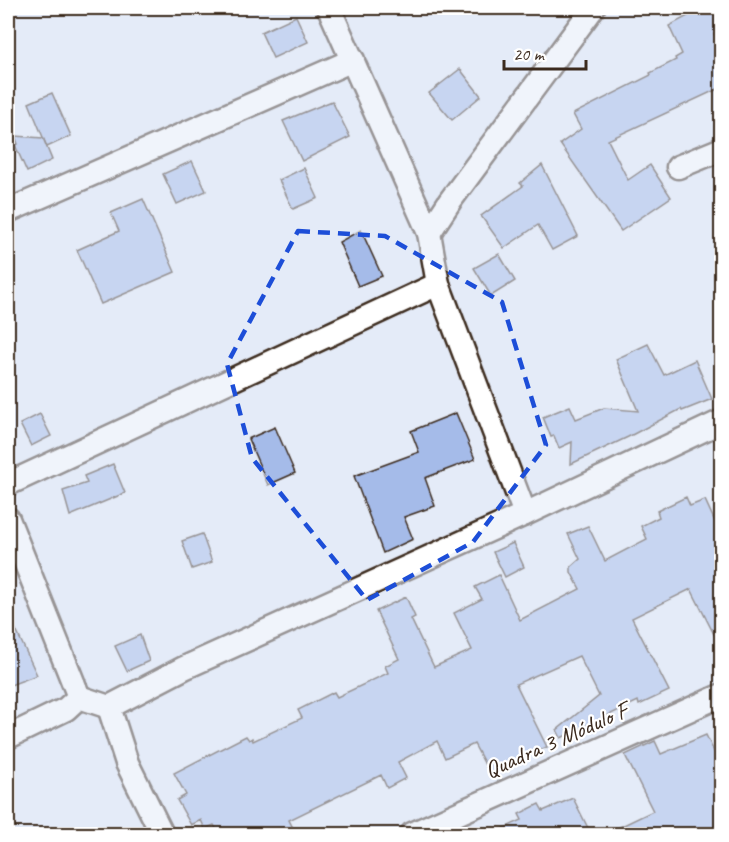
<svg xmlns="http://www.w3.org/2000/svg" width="729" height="842" viewBox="0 0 729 842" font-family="Caveat,sans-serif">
  <rect width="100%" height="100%" fill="#e4ebf8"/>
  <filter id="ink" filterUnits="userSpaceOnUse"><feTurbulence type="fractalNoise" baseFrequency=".0167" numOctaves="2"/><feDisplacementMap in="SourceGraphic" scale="12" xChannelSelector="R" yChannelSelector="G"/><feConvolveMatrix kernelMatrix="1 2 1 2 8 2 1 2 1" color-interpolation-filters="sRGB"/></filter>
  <g filter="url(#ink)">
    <g fill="#a5bbe9" stroke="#3b2a1e" stroke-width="1.5">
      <path d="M685 8H722V29L714 34 722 49V87L608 140 628 180 650 165 671 197 621 231 560 144 581 129 573 114 651 75 650 73 676 60 675 58 682 54 669 26 688 16Z"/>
      <path d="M296 16 308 42 273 58 261 32Z"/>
      <path d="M460 69 481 96 452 120 429 93Z"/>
      <path d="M52 93 71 136 47 147 29 103Z"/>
      <path d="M332 101 350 137 302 161 283 121Z"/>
      <path d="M15 136 43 138 52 160 27 172 15 145 18 144Z"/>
      <path d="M192 161 206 191 177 204 163 174Z"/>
      <path d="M542 165 578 236 552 250 538 225 504 248 481 216 523 186 520 183Z"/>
      <path d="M304 168 318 198 293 209 279 180Z"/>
      <path d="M143 199 175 272 101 304 77 250 119 231 111 213Z"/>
      <path d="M361 230 382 276 358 286 339 242Z"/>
      <path d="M499 254 515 281 491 296 474 268Z"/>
      <path d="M648 344 664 375 695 360 712 399 682 411 681 409 628 437 571 464 572 442 559 448 554 436 551 437 543 417 570 406 576 419 604 408 638 411 616 359Z"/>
      <path d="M456 413 475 459 425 478 435 506 404 517 413 539 383 553 354 476 419 452 411 431Z"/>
      <path d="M40 414 51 436 31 446 20 424Z"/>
      <path d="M275 427 295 473 268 485 248 439Z"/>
      <path d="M113 464 125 493 70 516 63 491 87 483 84 476Z"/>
      <path d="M686 497 690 506 705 500 722 537V650L691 589 632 618 669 691 639 705 638 701 561 738 557 730 599 696 579 656 516 684 547 747 520 758 521 760 490 774 474 744 445 758 437 741 398 762 406 778 387 788 381 775 289 820 296 834H219L214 825 205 829 201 820 191 825 177 800 186 795 174 773 246 736 249 740 252 738 253 741 302 718 298 710 334 692 337 697 388 673 385 666 399 659 376 611 406 597 415 617 411 619 434 667 472 650 454 613 482 599 475 587 499 575 520 620 580 589 571 572V567L580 559 568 534 588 526 605 561 647 539 641 526 659 517 657 511Z"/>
      <path d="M202 534 212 562 192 569 182 541Z"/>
      <path d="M513 543 524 567 505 577 493 552Z"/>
      <path d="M8 613 37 675 8 686Z"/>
      <path d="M140 635 149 661 127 671 115 646Z"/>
      <path d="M706 735 722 768V834H605L653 811 625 755 655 741 661 754Z"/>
      <path d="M573 798 591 834H491L522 820 519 814 539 804 543 811Z"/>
    </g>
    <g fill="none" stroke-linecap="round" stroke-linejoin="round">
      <g stroke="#3b2a1e" stroke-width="27">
        <g id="minor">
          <path d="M329 8 429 233 438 284 525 514"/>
          <path d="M678 167 722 149"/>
          <path d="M8 211 353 60"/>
          <path d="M429 233 450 201 593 8"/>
          <path d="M8 484 438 284"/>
          <path d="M8 519 79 697"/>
          <path d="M109 707 127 763 162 834"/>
          <path d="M8 737 66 709 79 697 109 707 184 668 525 514 722 421"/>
          <path d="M412 834 722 695"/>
        </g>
      </g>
      <use href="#minor" stroke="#fff" stroke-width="22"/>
    </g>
  </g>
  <path d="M0 0H729V842H0ZM298 231 385 236 502 302 546 445 473 542 367 600 252 458 227 364Z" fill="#e4ebf8" fill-opacity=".55" fill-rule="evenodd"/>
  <path fill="none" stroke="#1d4ed8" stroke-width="4.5" stroke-dasharray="12 8" stroke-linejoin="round" d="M298 231 385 236 502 302 546 445 473 542 367 600 252 458 227 364Z"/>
  <g text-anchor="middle" stroke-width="4.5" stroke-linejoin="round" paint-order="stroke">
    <g font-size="24" fill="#3b2a1e" stroke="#fff">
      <text transform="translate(556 740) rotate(-24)" y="8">Quadra 3 Módulo F</text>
    </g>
  </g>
  <rect width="729" height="842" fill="none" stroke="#fff" stroke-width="30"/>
  <rect x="15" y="15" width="699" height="812" fill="none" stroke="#3b2a1e" stroke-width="2" filter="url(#ink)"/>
  <path d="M504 60v9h82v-9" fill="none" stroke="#3b2a1e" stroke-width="3"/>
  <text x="513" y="60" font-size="18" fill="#3b2a1e" stroke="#ffffff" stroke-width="4.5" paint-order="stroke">20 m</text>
</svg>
